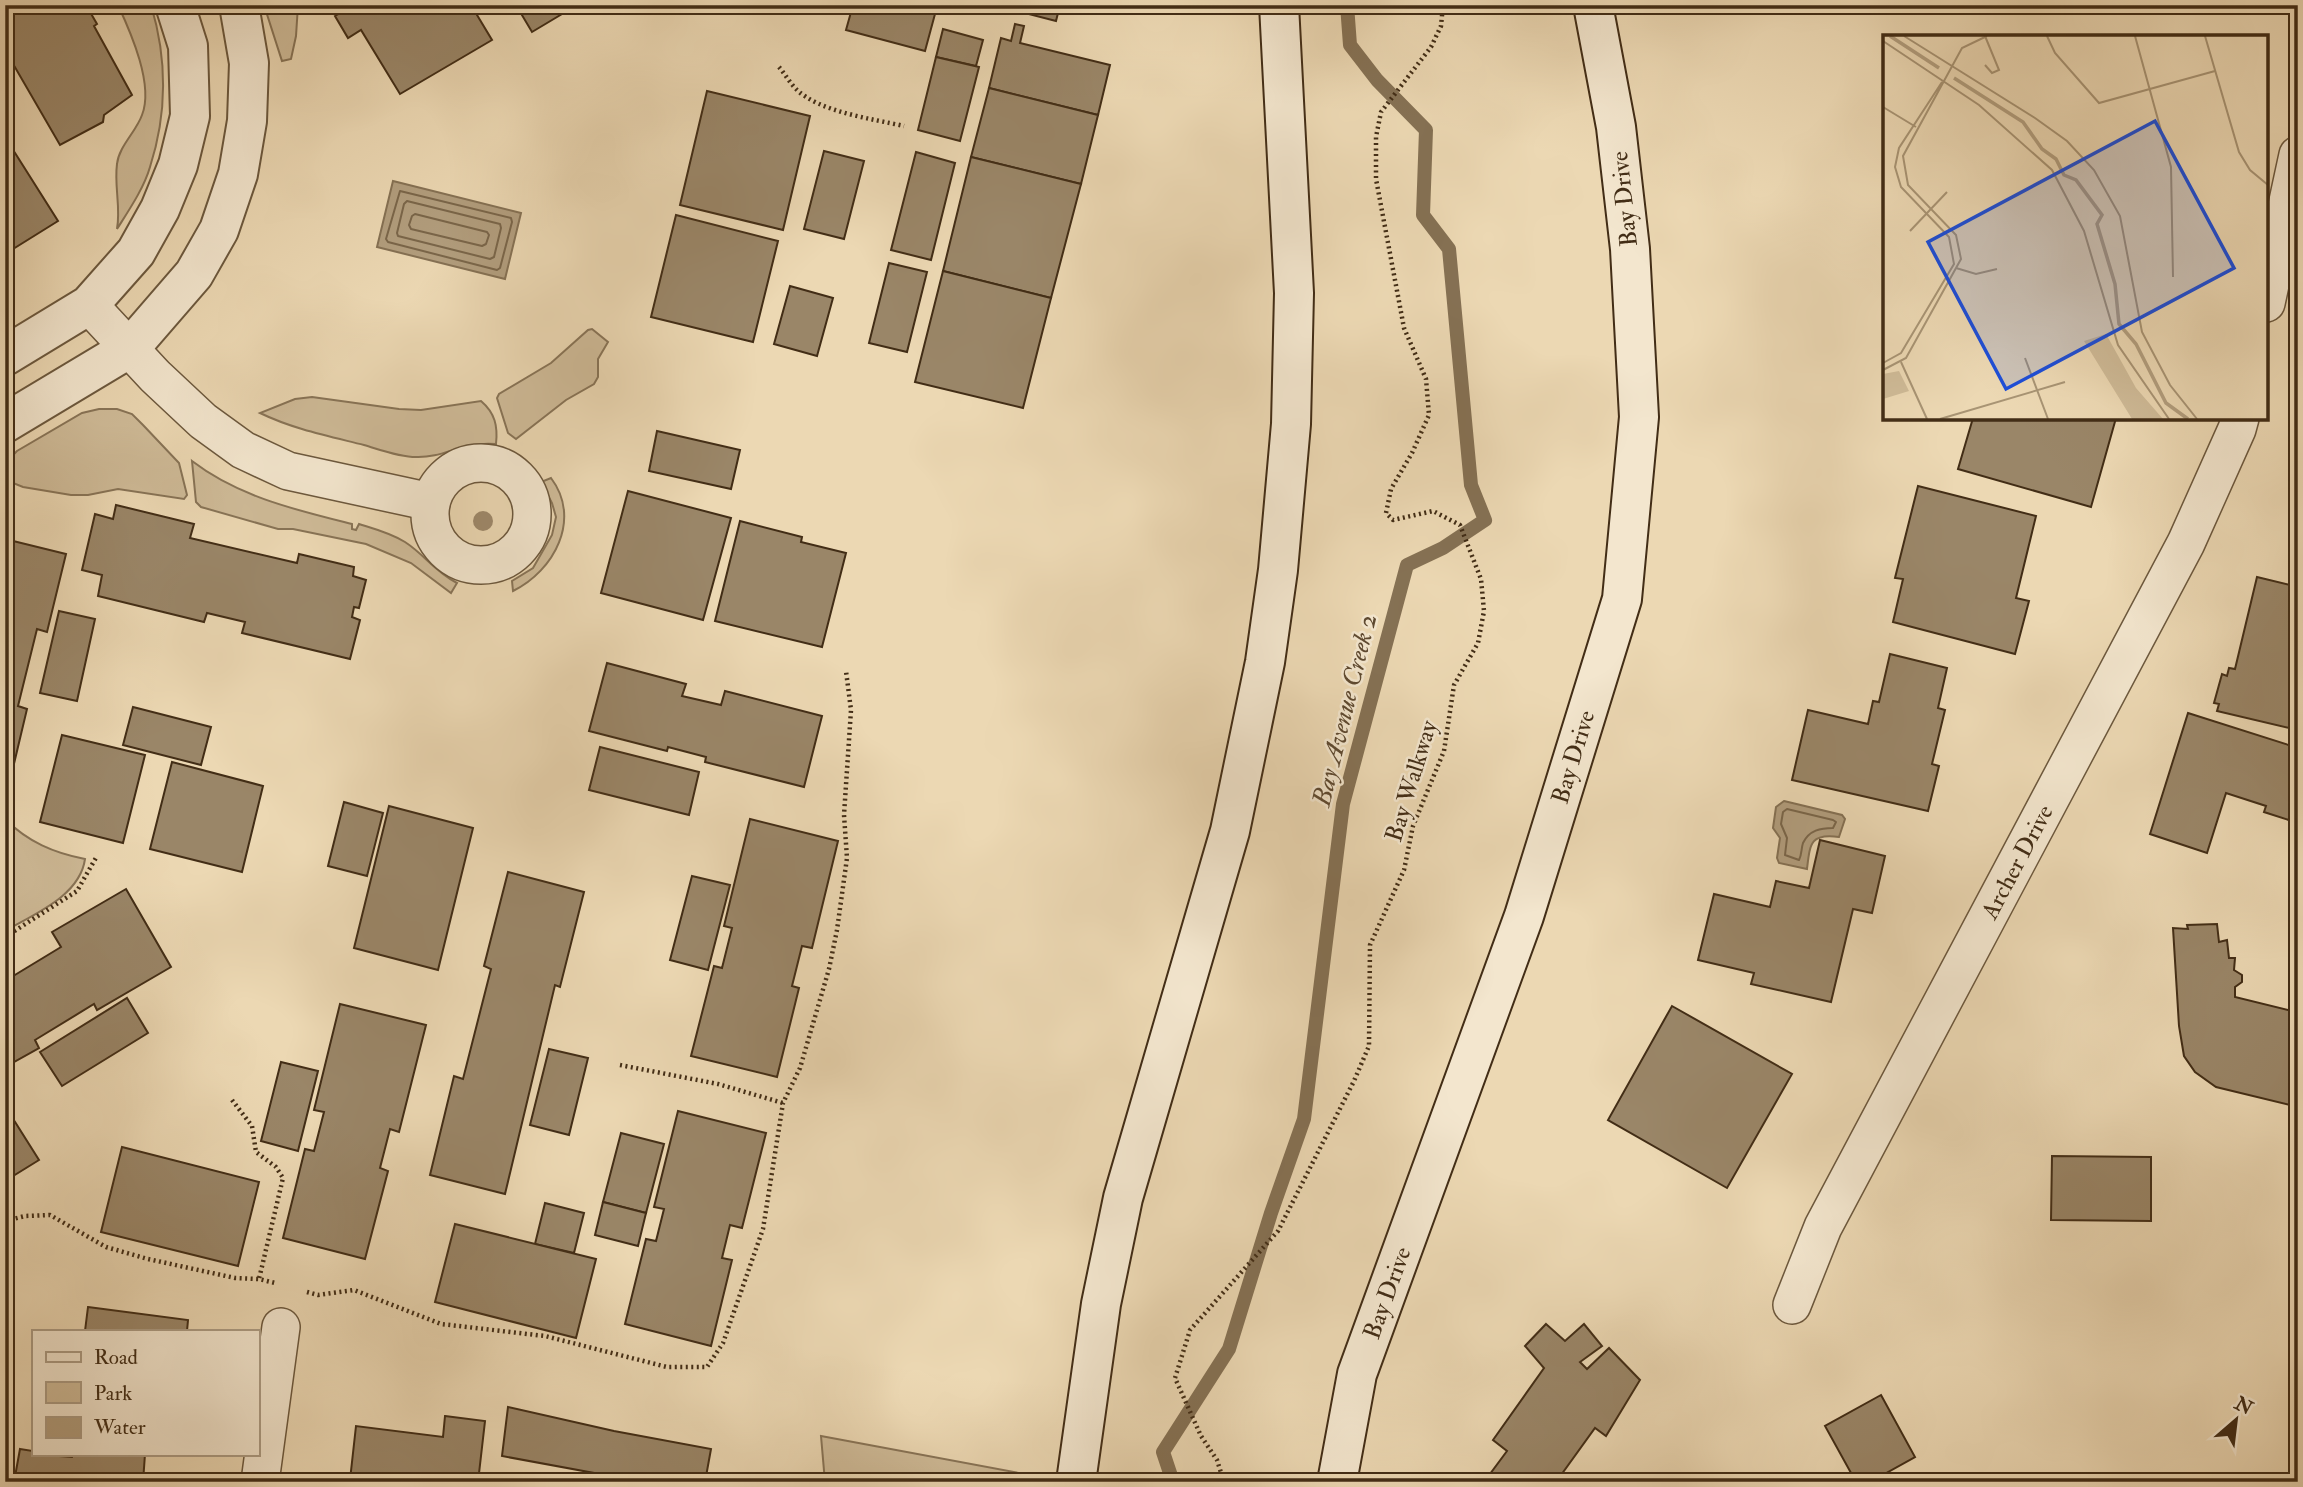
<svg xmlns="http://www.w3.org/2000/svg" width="2303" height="1487" viewBox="0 0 2303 1487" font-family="'IM FELL Double Pica',serif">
  <rect width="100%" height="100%" fill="#ecd8b3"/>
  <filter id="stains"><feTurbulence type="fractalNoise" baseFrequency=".00286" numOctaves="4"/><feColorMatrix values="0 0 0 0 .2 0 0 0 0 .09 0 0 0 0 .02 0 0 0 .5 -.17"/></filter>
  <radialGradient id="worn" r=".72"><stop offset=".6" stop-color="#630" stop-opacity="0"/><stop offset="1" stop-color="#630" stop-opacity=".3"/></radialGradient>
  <g fill="#cfbb98" stroke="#887457" stroke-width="2">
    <path d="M118 5H151C167 58 167 114 150 167 144 188 129 210 117 229 121 207 114 186 117 164 119 146 136 132 142 115 154 85 131 33 118 5Z"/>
    <path d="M264 5H298L296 36 291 59 282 61Z"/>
    <path d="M592 329 608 342 598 359V377L594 384 566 400 516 439 508 433 497 398 499 394 551 363 588 330Z"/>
    <path d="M312 397 399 409 421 410 481 401C495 413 498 426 496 444 462 441 445 458 416 457 399 457 381 450 364 445 328 436 293 429 260 413L295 399Z"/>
    <path d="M99 409H117L132 414 143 425 179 463 187 495 184 499 118 489 88 495H71L23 487 13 483C8 471 7 460 17 451L82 413Z"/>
    <path d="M192 461C239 497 296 510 352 524V529L356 530 359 524C375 529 391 533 405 542 425 555 434 571 457 583L451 593 411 563 366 544 293 529H278L201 507 196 502Z"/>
    <path d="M551 478C582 519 554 571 513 591L512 581 533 568 552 535 556 517 552 503 541 482Z"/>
    <path d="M5 819C28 842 54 853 85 859 80 896 34 914 5 931Z"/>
    <path d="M821 1436 1019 1473 1018 1482H825Z"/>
  </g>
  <g fill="#b29e7e" stroke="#857154" stroke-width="2">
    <path d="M393 181 521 213 505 279 377 247Z"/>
    <path d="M1784 801 1842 815 1845 819 1839 837C1810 833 1810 844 1807 869L1779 863 1777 858 1780 838 1773 828 1776 807Z"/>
  </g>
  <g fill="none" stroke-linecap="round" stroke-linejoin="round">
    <g stroke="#7a664a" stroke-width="2">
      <path d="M400 191 511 218 512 222 500 268 497 270 388 242 386 239Z"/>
      <path d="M407 201 500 224 501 228 494 257 490 259 398 236 397 233 404 204Z"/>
      <path d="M415 214 487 232 489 235 486 244 482 246 411 229 409 225 412 216Z"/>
      <path d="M1787 809 1833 820 1836 822 1833 828C1821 828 1809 830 1803 843 1801 849 1802 854 1799 860L1785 855 1787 838 1781 824 1783 812Z"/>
    </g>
    <path stroke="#857154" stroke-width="14" d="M1173 1482 1163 1452 1229 1349 1271 1213 1304 1119 1343 804 1407 565 1443 548 1485 520 1471 485 1449 249 1423 215 1426 130 1377 80 1350 45 1347 5"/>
  </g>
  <g fill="#9a8668" stroke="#422d16" stroke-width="2">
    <path d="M5 5H86L97 24 94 26 132 95 104 115 103 122 60 145 5 50Z"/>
    <path d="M347 5H471L492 40 400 94 361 30 348 38 335 16 349 8Z"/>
    <path d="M516 5H577L532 32Z"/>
    <path d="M853 5H901L935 14 925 51 846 30Z"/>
    <path d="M993 5H1060L1056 21Z"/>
    <path d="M1015 24 1024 26 1020 43 1110 65 1098 115 989 88 1001 38 1011 41Z"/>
    <path d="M943 29 983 40 976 66 936 57Z"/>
    <path d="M936 57 979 67 960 141 918 130Z"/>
    <path d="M989 88 1098 115 1081 184 971 157Z"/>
    <path d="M707 91 810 116 783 230 680 205Z"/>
    <path d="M10 145 58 221 5 254V148Z"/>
    <path d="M824 151 864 161 844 239 804 229Z"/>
    <path d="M916 152 955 163 931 260 891 250Z"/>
    <path d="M971 157 1081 184 1051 298 943 271Z"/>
    <path d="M676 215 778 241 753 342 651 317Z"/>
    <path d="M889 263 927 272 907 352 869 343Z"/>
    <path d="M943 271 1051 298 1023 408 915 382Z"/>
    <path d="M790 286 833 298 817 356 774 344Z"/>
    <path d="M1973 418H2116L2091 507 1958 469Z"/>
    <path d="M657 431 740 450 731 489 649 471Z"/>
    <path d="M1918 486 2036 516 2016 598 2029 601 2015 654 1893 622 1903 579 1895 578Z"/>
    <path d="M628 491 731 518 703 620 601 593Z"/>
    <path d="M116 505 194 524 190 538 297 563 299 554 354 567 353 576 366 580 359 608 354 607 352 617 360 620 350 659 242 633 245 622 207 613 204 622 98 596 102 575 82 570 95 514 113 519Z"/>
    <path d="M740 521 802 537 801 542 846 553 822 647 715 621Z"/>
    <path d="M5 539 66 554 47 632 37 629 18 706 27 709 13 768 5 766Z"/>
    <path d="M2257 577 2298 587V730L2217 711 2219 704 2214 703 2222 674 2227 676 2229 668 2235 669Z"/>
    <path d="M59 611 95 619 77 701 40 693Z"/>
    <path d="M1890 654 1947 668 1938 708 1945 710 1932 764 1939 766 1928 811 1792 780 1808 710 1868 724 1873 701 1879 702Z"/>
    <path d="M607 663 686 684 682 696 721 705 725 691 822 716 804 787 705 762 706 757 668 747 667 751 589 731Z"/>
    <path d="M133 707 211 727 201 765 123 745Z"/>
    <path d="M2188 713 2298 748V823L2264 812 2266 806 2226 793 2207 853 2150 834Z"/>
    <path d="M62 735 145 755 123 843 40 822Z"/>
    <path d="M600 747 699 772 689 815 589 790Z"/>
    <path d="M172 762 263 786 242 872 150 849Z"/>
    <path d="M344 802 383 813 367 876 328 866Z"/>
    <path d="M389 806 473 828 438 970 354 948Z"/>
    <path d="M750 819 838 841 812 948 802 946 792 986 799 988 777 1077 691 1056 714 966 722 968 732 928 724 926Z"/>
    <path d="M1820 840 1885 856 1872 913 1853 909 1831 1002 1751 984 1754 973 1698 960 1714 894 1770 907 1776 881 1809 888Z"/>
    <path d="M508 872 584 892 560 987 555 985 505 1194 430 1175 454 1076 463 1079 491 969 484 966Z"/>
    <path d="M692 876 730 885 708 970 670 960Z"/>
    <path d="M126 889 171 967 97 1010 94 1004 35 1040 39 1048 5 1067V981L61 947 52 932Z"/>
    <path d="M2217 924 2219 942 2227 940 2229 958H2235L2234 970 2242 975V982L2235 987V997L2296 1012 2298 1004V1107L2216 1087 2195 1072 2184 1056 2179 1026 2173 928 2188 929 2187 925Z"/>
    <path d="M127 998 148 1033 62 1086 40 1052Z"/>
    <path d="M340 1004 426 1025 399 1132 390 1129 380 1168 388 1171 365 1259 283 1238 305 1149 314 1151 324 1112 314 1110Z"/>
    <path d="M1672 1006 1792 1074 1727 1188 1608 1120Z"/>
    <path d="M549 1049 588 1058 569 1135 530 1125Z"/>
    <path d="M281 1062 318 1071 298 1151 261 1141Z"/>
    <path d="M5 1106 39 1160 5 1181Z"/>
    <path d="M678 1111 766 1133 742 1228 730 1225 722 1258 732 1260 711 1346 625 1324 646 1239 656 1241 664 1209 654 1207Z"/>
    <path d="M621 1133 664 1144 646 1213 603 1202Z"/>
    <path d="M122 1147 259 1182 238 1266 101 1232Z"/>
    <path d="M2052 1156 2151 1157V1221L2051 1220Z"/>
    <path d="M603 1202 646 1213 638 1246 595 1235Z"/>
    <path d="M545 1203 584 1213 574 1253 535 1244Z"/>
    <path d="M455 1224 596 1259 576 1338 435 1302Z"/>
    <path d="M88 1307 188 1320 187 1331H85Z"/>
    <path d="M1546 1324 1565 1341 1584 1324 1602 1346 1580 1362 1587 1369 1609 1348 1640 1380 1606 1436 1595 1428 1556 1482H1503L1490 1474 1507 1451 1493 1440 1544 1368 1525 1346Z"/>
    <path d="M1881 1395 1915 1457 1870 1482H1856L1825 1426Z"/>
    <path d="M508 1407 614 1431 711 1449 705 1482H602L594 1473 502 1456Z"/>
    <path d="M445 1416 485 1421 478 1482 350 1480 356 1426 443 1437Z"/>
    <path d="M20 1449 33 1451V1454L72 1457 73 1454H145L143 1482H14Z"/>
  </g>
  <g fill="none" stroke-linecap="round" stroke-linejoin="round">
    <g stroke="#6c583d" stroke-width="40">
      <g id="minor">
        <path d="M2266 303 2298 155"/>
        <path d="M89 305 155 376 203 421 243 450 288 471 431 502"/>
        <circle cx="481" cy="514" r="51"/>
        <path d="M1792 1305 1823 1227 2186 543 2237 429 2240 418"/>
        <path d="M260 1482 281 1327"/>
      </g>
    </g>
    <g stroke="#6c583d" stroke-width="42">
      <g id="tertiary">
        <path d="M5 356 89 305 136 252 160 209 178 165 190 116 188 46 175 5"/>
        <path d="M5 423 130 348 194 274 219 230 238 174 247 121 249 63 239 5"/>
      </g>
    </g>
    <g stroke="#422d16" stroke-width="42">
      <g id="secondary">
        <path d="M1076 1482 1101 1304 1123 1198 1230 831 1265 662 1278 570 1291 424 1294 293 1279 5"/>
        <path d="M1337 1482 1357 1374 1524 916 1622 599 1639 417 1630 249 1616 127 1593 5"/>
      </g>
    </g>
    <g stroke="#422d16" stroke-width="4.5" stroke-dasharray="2 3.5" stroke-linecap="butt">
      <path d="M779 67C785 74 790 83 796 89 819 112 873 119 904 126"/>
      <path d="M5 937 77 891 97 856"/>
      <path d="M620 1065 718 1084 783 1103"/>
      <path d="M232 1100 252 1126 256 1152 276 1167 283 1178 259 1279"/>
      <path d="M5 1221 25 1216 50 1215 106 1247 148 1259 235 1278 259 1279 275 1283"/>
      <path d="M307 1292 318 1295 354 1290 441 1324 545 1336 667 1367H707L723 1343 763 1229 783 1103 800 1068 829 969 837 930 847 858 844 815 851 710 846 671"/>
      <path d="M1224 1482 1217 1460 1201 1436 1175 1378 1190 1330 1278 1231 1354 1081 1369 1046 1370 945 1404 870 1413 826 1444 751 1454 685 1478 643 1484 611 1481 579 1460 525 1433 511 1393 520 1386 513 1391 489 1412 453 1429 415 1426 379 1404 328 1376 179V137L1381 112 1431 47 1441 26 1443 5"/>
    </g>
    <use href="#minor" stroke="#f3e6ce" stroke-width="37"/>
    <use href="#tertiary" stroke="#f3e6ce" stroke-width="38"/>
    <use href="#secondary" stroke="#f3e6ce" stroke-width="38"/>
  </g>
  <circle fill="#9e896b" cx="483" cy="521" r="10"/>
  <g text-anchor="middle" stroke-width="5" stroke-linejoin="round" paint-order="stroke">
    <g font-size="24" fill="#422d16" stroke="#f3e6ce">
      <text transform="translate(1624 199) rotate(-96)" y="8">Bay Drive</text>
      <text transform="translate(1573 757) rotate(-73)" y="8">Bay Drive</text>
      <text transform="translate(1411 781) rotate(-73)" y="8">Bay Walkway</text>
      <text transform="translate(2017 862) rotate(-62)" y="8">Archer Drive</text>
      <text transform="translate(1387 1293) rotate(-70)" y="8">Bay Drive</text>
    </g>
    <g font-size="26" font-style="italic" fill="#5e4930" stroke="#f3e6ce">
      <text transform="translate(1344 710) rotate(-76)" y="9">Bay Avenue Creek 2</text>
    </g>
  </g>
  <g transform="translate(1883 35)">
    <rect width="385" height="385" fill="#ecd8b3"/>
    <path d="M223 299 253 353 280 384H249L201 306ZM16 336 26 356 0 364V339Z" fill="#cfbb98"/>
    <path fill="none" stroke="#b29e7e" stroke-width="3.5" d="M7 1 56 33M71 43 140 87 159 114 173 124 181 140 193 145 219 180 214 189 232 249 236 289 253 309 283 368 305 384"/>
    <path fill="none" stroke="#a89474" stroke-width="2" d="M21 1 152 83 184 106 211 135 237 181 259 297 287 350 314 384M164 1 172 18 216 68 332 36M252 1 288 132 290 242M322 1 356 117 367 135 385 150M0 6 96 70 169 135 201 196 235 310 286 384M102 30 109 38 116 35 102 1M0 72 33 92M27 196 64 157M73 233 93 239 114 234M142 323 165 384M18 327 44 384M0 328 18 318 71 229 66 202 18 152 12 132 16 113 59 47M0 335 23 323 78 224 73 200 25 150 20 121 79 13 104 1M57 384 182 347"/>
    <path fill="#1d4ed8" fill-opacity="0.15" stroke="#1d4ed8" stroke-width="3.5" d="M272 86 351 233 123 354 45 207Z"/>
    <rect width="385" height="385" fill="none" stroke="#422d16" stroke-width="3.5"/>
  </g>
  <rect width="2303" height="1487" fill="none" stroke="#ecd8b3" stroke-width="28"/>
  <rect x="7" y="7" width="2289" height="1473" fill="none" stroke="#422d16" stroke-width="3.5"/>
  <rect x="14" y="14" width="2275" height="1459" fill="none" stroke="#422d16" stroke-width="2"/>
  <rect x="32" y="1330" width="228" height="126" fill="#f3e6ce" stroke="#ac9c84" stroke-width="2"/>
  <rect x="46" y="1352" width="35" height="10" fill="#f3e6ce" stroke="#ac9c84" stroke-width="2"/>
  <text x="94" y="1364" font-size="21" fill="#422d16">Road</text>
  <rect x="46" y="1382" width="35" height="21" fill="#cfbb98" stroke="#ac9c84" stroke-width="2"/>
  <text x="94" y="1400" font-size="21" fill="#422d16">Park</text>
  <rect x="46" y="1417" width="35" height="21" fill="#b29e7e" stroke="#ac9c84" stroke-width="2"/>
  <text x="94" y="1434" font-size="21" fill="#422d16">Water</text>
  <g transform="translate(2236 1420) rotate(28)" stroke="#f3e6ce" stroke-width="5" paint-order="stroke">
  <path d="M0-5L12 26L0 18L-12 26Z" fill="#422d16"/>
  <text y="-10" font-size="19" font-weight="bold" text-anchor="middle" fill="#422d16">N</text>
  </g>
  <rect width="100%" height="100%" filter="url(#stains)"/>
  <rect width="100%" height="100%" fill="url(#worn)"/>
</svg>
